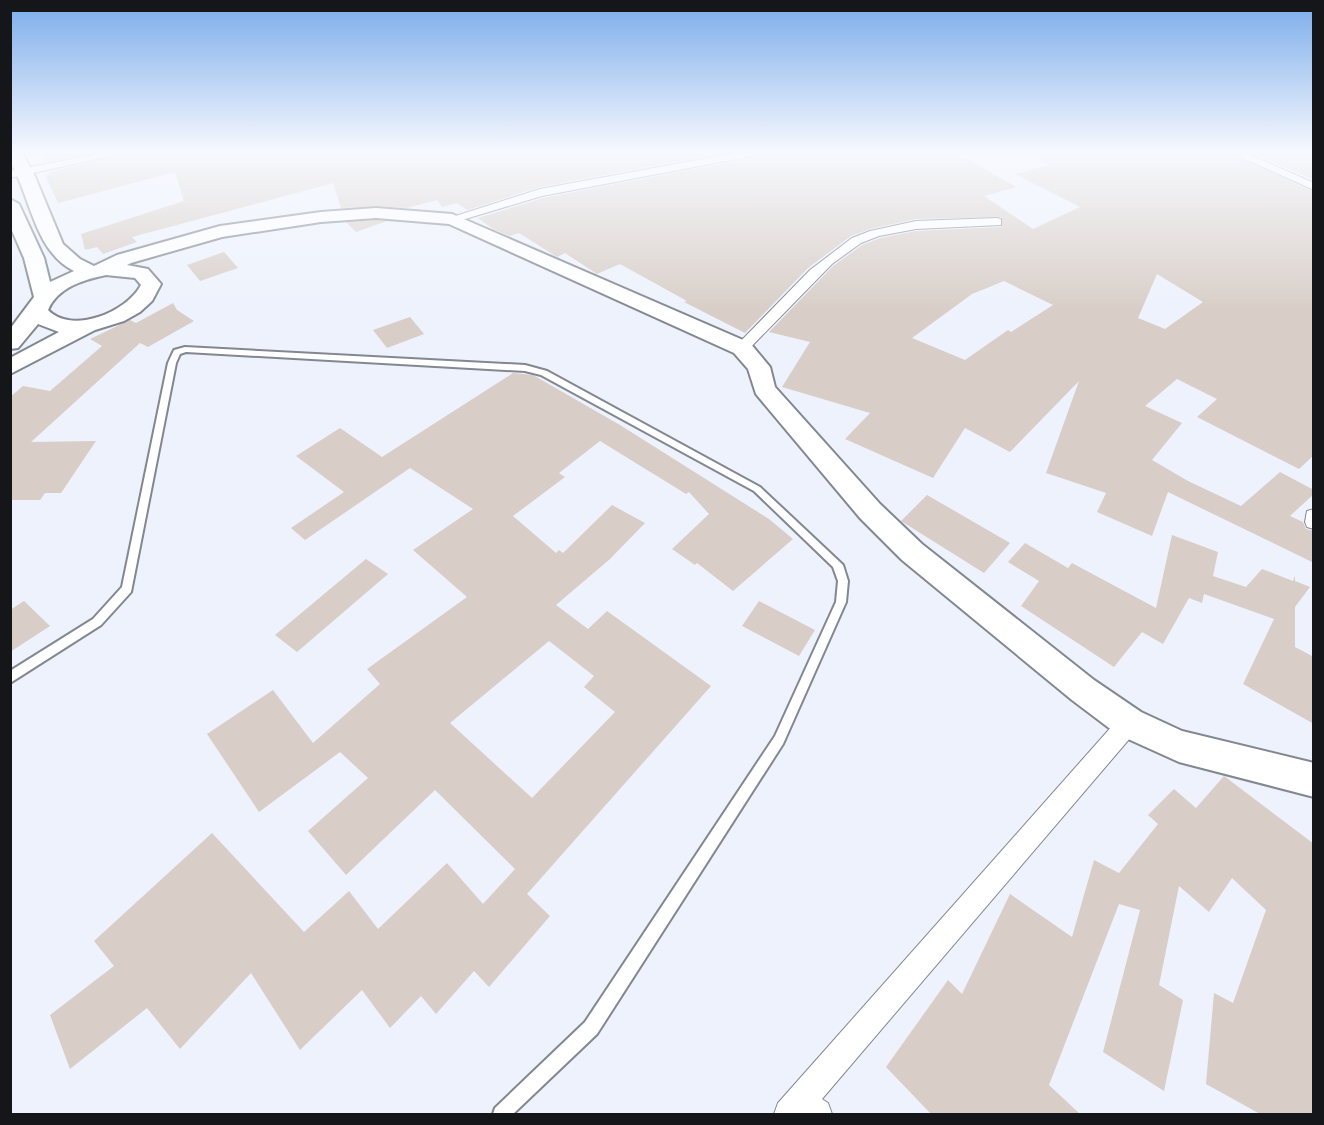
<svg xmlns="http://www.w3.org/2000/svg" width="1324" height="1125" viewBox="0 0 1324 1125" font-family="Georgia,serif">
  <rect width="100%" height="100%" fill="#edf2fc"/>
  <g fill="#d8cec7" fill-rule="evenodd">
    <path d="M41 153H92L45 162Z"/>
    <path d="M127 153H723L540 187 467 210 457 203 442 207 437 200 407 208 376 206 341 208 333 183 132 237 137 242 103 254 97 247 85 250 81 234 184 201 175 172 58 203 45 175 50 174 49 172Z"/>
    <path d="M766 153H956L1016 187 984 196 1033 229 1080 207 1015 174 1048 165 1033 153H1163L1173 157 1188 153H1230L1314 192V455L1299 469 1197 417 1217 399 1177 379 1145 406 1182 423 1152 460 1188 481 1241 506 1280 472 1314 490V494L1290 516 1303 522 1306 529 1314 531V563L1168 492 1152 536 1097 512 1106 493 1046 473 1079 381 1010 452 965 428 933 478 845 439 870 413 782 387 810 342 769 332 833 266 862 245 880 238 916 231 1001 227 1002 217 916 219 870 229 851 236 808 268 745 333 684 302 687 301 620 264 597 274 565 253 557 257 519 233 509 236 493 229 478 218 543 198 752 158ZM1157 274 1203 302 1165 329 1138 318ZM1004 281 1053 305 1011 332 1008 330 965 360 912 338 972 294Z"/>
    <path d="M1252 153H1314V180Z"/>
    <path d="M376 220 387 221 356 232 346 222Z"/>
    <path d="M224 252 238 268 200 281 187 265Z"/>
    <path d="M173 303 177 310 194 321 148 347 140 343 31 442 96 441 61 493H45L40 500H10V397L23 386 50 391 102 346 90 339 130 320 136 323Z"/>
    <path d="M410 317 424 334 387 348 373 330Z"/>
    <path d="M513 373 533 375 620 425 769 519 793 539 733 591 697 563 695 565 672 549 709 514 689 492 686 494 600 441 559 473 565 477 513 516 556 553 559 550 563 553 612 505 645 523 610 559 556 605 588 629 607 611 711 686 527 894 550 916 489 987 474 971 436 1014 421 996 390 1028 362 990 300 1050 251 973 180 1049 147 1008 70 1069 50 1015 114 966 94 941 212 833 304 932 349 891 378 929 447 863 483 904 515 869 435 790 346 875 308 831 368 778 340 752 259 812 207 734 273 690 313 743 380 684 367 669 467 597 413 550 473 509 410 468 305 540 291 528 344 492 296 456 340 428 382 457ZM549 641 594 676 584 687 615 712 532 798 450 723Z"/>
    <path d="M927 495 1010 543 984 573 901 521Z"/>
    <path d="M1172 535 1218 552 1213 576 1246 587 1262 569 1293 581 1295 576V581L1310 587 1295 607V647L1314 657V724L1243 684 1274 619 1204 594 1202 603 1189 598 1163 644 1142 632 1114 667 1021 606 1039 581 1008 562 1025 543 1068 568 1072 563 1156 608Z"/>
    <path d="M366 559 388 574 297 652 275 635Z"/>
    <path d="M24 601 50 626 10 652V610Z"/>
    <path d="M759 601 815 630 799 656 742 626Z"/>
    <path d="M1224 776 1314 844V1114H1260L1206 1084 1214 993 1233 1003 1266 910 1232 878 1209 912 1179 886 1159 985 1183 1000 1164 1091 1103 1052 1140 910 1119 904 1049 1085 1080 1114H931L886 1067 948 980 962 994 1010 894 1072 937 1094 860 1119 873 1158 824 1148 815 1174 789 1196 808Z"/>
  </g>
  <g fill="none" stroke-linecap="round" stroke-linejoin="round">
    <g stroke="#828790" stroke-width="4">
      <path id="lane" d="M185 347 525 365 547 371 760 487 843 565 848 581 846 602 783 744 597 1034 513 1114H493L495 1108 585 1022 775 736 836 602 838 581 833 567 754 491 541 375 525 371 186 352 180 354 176 363 131 592 101 625 10 683V671L93 619 122 587 168 363 174 350Z"/>
    </g>
    <g stroke="#828790" stroke-width="2">
      <g id="street">
        <path d="M104 153H125L10 178V171Z"/>
        <path d="M735 153H757L752 156 542 196 452 223 446 219 540 189Z"/>
        <path d="M1232 153H1246L1314 183V190Z"/>
        <path d="M997 218 1001 219V225L916 229 879 236 861 243 832 264 747 351 742 353 734 348 810 270 852 238 870 231 916 221Z"/>
        <path d="M1314 509V529L1307 527 1305 522 1307 511Z"/>
        <path d="M1129 712 1137 716 1140 723 1137 730 822 1099 828 1103 832 1114H774L778 1103 1121 716Z"/>
      </g>
    </g>
    <g stroke="#828790" stroke-width="4">
      <path id="secondary" d="M10 153H22L33 172 63 244 80 259 94 266 117 255 220 226 321 212 376 208 452 214 750 343 770 367 775 387 880 504 922 544 1094 680 1141 712 1182 731 1314 763V797L1179 762 1117 734 1072 700 902 560 860 518 756 394 748 369 734 353 449 224 376 218 321 222 222 237 131 263 127 265 148 269 161 284 152 301 140 312 124 321 95 330 10 374V358L59 332 38 324 18 348 10 349V329L34 297 24 258 10 226V199L19 204 44 258 50 282 74 271C34 251 31 197 10 161ZM106 275 135 278 141 285C127 312 72 335 48 310 58 287 83 280 106 275Z"/>
    </g>
    <use href="#lane" fill="#fff" fill-rule="evenodd"/>
    <use href="#street" fill="#fff" fill-rule="evenodd"/>
    <use href="#secondary" fill="#fff" fill-rule="evenodd"/>
  </g>
  <linearGradient id="sky" x2="0" y2="1"><stop stop-color="#7bacea"/><stop offset="0.49" stop-color="#f7f9fe"/><stop offset="1" stop-color="#f7f9fe" stop-opacity="0"/></linearGradient>
  <rect width="1324" height="311" fill="url(#sky)"/>
  <rect width="1324" height="1125" fill="none" stroke="#15161a" stroke-width="24"/>
</svg>
